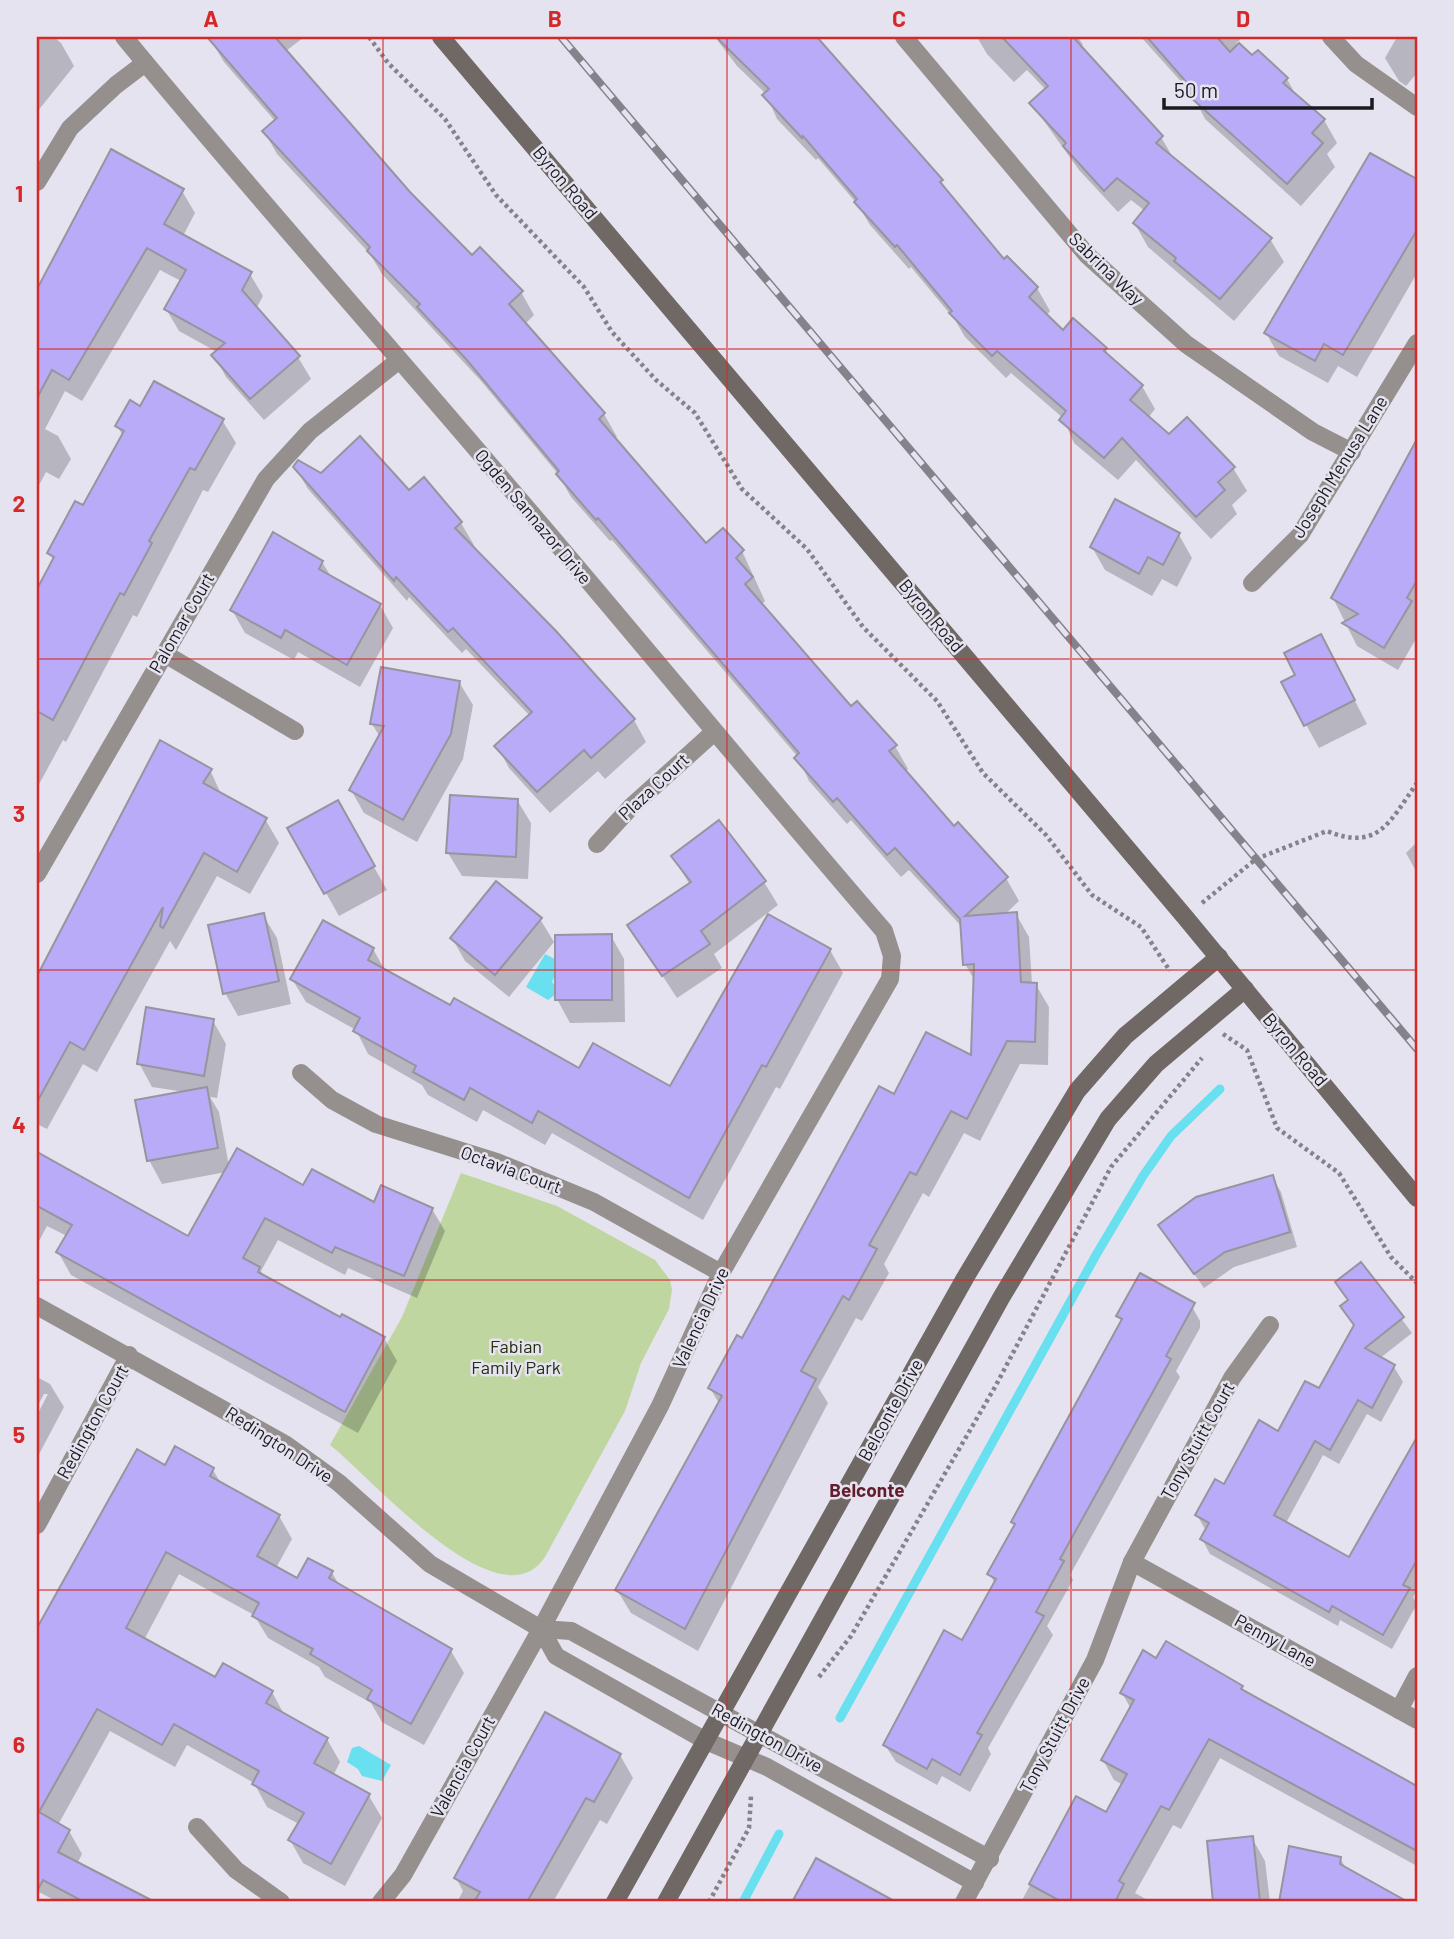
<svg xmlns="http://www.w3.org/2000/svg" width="1454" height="1939" viewBox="0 0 1454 1939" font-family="Barlow,sans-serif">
  <rect width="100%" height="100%" fill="#e5e3ef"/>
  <path fill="#bfd6a0" d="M461 1173 557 1206 655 1260 670 1280 672 1290 669 1309 641 1363 625 1411 545 1557C499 1627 368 1474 330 1445L402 1317Z"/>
  <g fill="#68e0ef">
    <path d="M545 954 555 959 557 971 552 982 557 988 556 994 548 1000 526 987Z"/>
    <path d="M359 1746 391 1765 382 1781 362 1776 358 1769 347 1762 352 1748Z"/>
  </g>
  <g fill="#0003">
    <path d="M37 37H54L61 43 74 66 37 112Z"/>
    <path d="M213 37H304L286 51 409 193 472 257 521 292 534 315 525 324 604 414 617 437 614 439 706 545 742 551 765 601 761 605 851 709 895 746 908 769 905 772 954 828 1006 878 1019 901 1004 915 1016 914 1029 937 1032 984 1036 985 1049 1007 1048 1065 1020 1064 980 1141 964 1133 929 1197 923 1193 884 1264 889 1273 862 1321 856 1318 818 1387 828 1403 698 1651 631 1613 617 1590 720 1405 710 1388 742 1341 895 1096 973 1057 975 981 965 964 963 928 909 870 901 877 851 820 847 824 809 781 798 757 612 540 610 541 571 497 558 474 482 382 382 274 370 254 277 154 264 131 275 121 224 62 210 39Z"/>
    <path d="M715 37H812L859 85 941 181 952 199 1004 262 1007 259 1037 288 1050 311 1046 316 1063 332 1105 349 1112 360 1142 386 1155 409 1148 418 1169 436 1233 468 1247 491 1232 505 1237 514 1211 539 1136 460 1118 480 1074 443 1063 418 1011 373 1006 378 965 337 955 320 911 267 909 269 870 225 858 205 818 158 816 160 777 119 766 94 737 66Z"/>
    <path d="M977 37H1078L1083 45 1080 47 1161 137 1175 161 1270 239 1284 262 1234 321 1148 247 1135 224 1145 211 1131 200 1118 212 1079 170 1031 103 1046 90 1027 70 1014 82 987 54Z"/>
    <path d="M1141 37H1238L1240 40 1236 43 1252 58 1287 79 1297 97 1324 120 1337 143 1327 154 1335 167 1301 206 1205 119 1193 95Z"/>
    <path d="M1397 37H1417V73L1406 86 1399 81 1385 58Z"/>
    <path d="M112 152 182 191 195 213 183 236 250 274 263 296 256 309 298 357 311 379 264 420 226 377 214 355 217 352 179 331 166 309 181 281 160 270 82 401 65 391 45 429 58 436 71 459 59 479 46 472 37 489V293Z"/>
    <path d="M1371 155 1417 181V273L1357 377 1338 366 1328 383 1279 356 1266 333Z"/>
    <path d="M141 408 222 420 236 443 208 492 203 490 137 617 133 615 66 742 63 740 37 788V592L54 561 49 553 84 507 123 436 117 426Z"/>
    <path d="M1417 443V637L1398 670 1357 646 1333 598Z"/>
    <path d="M295 467 409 492 423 480 461 523 474 545 471 547 634 720 646 742 605 779 598 771 550 813 509 768 497 746 530 716 466 649 462 653 409 597 407 601 308 489Z"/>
    <path d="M1179 535 1192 558 1177 587 1162 579 1152 596 1105 570 1092 547Z"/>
    <path d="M322 562 332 578 380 605 393 628 360 687 298 652 294 660 245 633 232 610Z"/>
    <path d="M1333 659 1367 724 1319 748 1283 683Z"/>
    <path d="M459 682 473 705 463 759 417 842 364 813 351 790 380 737 372 724Z"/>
    <path d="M160 742 210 770 222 796 265 819 279 843 250 894 217 876 176 950 170 941 97 1072 83 1064 47 1129 37 1124V977Z"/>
    <path d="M517 800 531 823 528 879 462 876 448 853Z"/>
    <path d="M337 802 387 890 339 916 290 829Z"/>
    <path d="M1417 842V873L1406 853Z"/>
    <path d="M673 857 764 882 778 905 714 954 722 968 677 998 630 926 690 885Z"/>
    <path d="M263 915 277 938 291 1004 238 1016 225 993Z"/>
    <path d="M540 919 554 942 509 997 465 961 452 938Z"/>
    <path d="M611 936 624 959 625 1022 570 1023 557 999Z"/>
    <path d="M373 949 386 972 450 1007 580 1070 671 1088 830 950 843 973 780 1089 776 1087 703 1220 552 1133 545 1145 483 1110 477 1122 428 1095 422 1085 368 1054 356 1030 306 1002 292 979Z"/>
    <path d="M213 1021 226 1044 217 1098 210 1097 219 1112 229 1166 374 1204 432 1209 445 1231 417 1298 348 1268 345 1275 278 1240 261 1271 264 1278 341 1320 384 1338 397 1361 358 1433 71 1275 58 1252 67 1236 47 1226 37 1245V1152L189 1238 226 1172 162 1184 149 1160 185 1092 152 1087 139 1063Z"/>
    <path d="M1272 1177 1281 1192 1297 1247 1234 1267 1204 1288 1161 1226Z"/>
    <path d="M1361 1264 1412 1333 1379 1359 1394 1367 1403 1382 1381 1422 1367 1414 1339 1464 1323 1455 1286 1523 1350 1559 1417 1443V1590L1413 1597 1417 1604 1392 1649 1340 1620 1338 1626 1210 1554 1202 1539 1206 1531 1197 1515 1320 1391 1355 1327 1342 1307 1349 1302 1337 1283Z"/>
    <path d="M1190 1303 1200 1321V1328L1176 1371 1180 1377 1070 1575 1073 1580 1047 1626 1053 1635 988 1748 991 1754 970 1792 942 1776 937 1785 896 1762 885 1745 963 1642 995 1583 989 1574 1015 1526 1013 1522 1122 1322 1118 1316Z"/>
    <path d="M37 1377 50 1384 64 1407 37 1458V1415L48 1394H44L37 1407Z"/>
    <path d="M138 1452 165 1467 213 1470 222 1485 279 1516 292 1539 276 1568 298 1581 332 1573 340 1586 451 1651 464 1673 424 1745 382 1722 371 1703 325 1677 319 1667 268 1638 254 1615 179 1574 144 1640 216 1679 272 1692 285 1716 327 1739 340 1762 333 1776 369 1796 382 1818 345 1886 303 1863 290 1840 299 1824 267 1807 254 1783 187 1745 175 1767 110 1731 58 1825 69 1831 82 1854 77 1864 149 1902H58L37 1891V1628Z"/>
    <path d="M1157 1660 1242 1688 1245 1693 1417 1789V1866L1220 1758 1181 1829 1173 1825 1135 1893 1151 1902H1021L1077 1798 1106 1814 1123 1785 1114 1780 1103 1760 1131 1709 1122 1693Z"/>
    <path d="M620 1755 633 1778 607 1824 600 1820 553 1902H457L463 1891 456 1878Z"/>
    <path d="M1252 1838 1265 1861 1270 1902H1215L1209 1842Z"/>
    <path d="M1291 1848 1340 1858 1347 1870 1405 1902H1280Z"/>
  </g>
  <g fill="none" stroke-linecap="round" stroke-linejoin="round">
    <g stroke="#68e0ef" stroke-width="9">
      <path d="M840 1718 1096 1255 1143 1176 1171 1136 1220 1089"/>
      <path d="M743 1902 779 1834"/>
    </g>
  </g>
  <g fill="#b9abf8" stroke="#96959f" stroke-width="2">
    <path d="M207 37H275L410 192 472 255 480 247 523 291 509 304 605 413 599 419 706 543 723 528 744 550 736 558 753 577 745 584 851 706 857 701 897 745 889 751 954 826 958 822 1008 877 965 916 1017 912 1021 982 1037 983 1035 1042 1007 1041 967 1119 951 1111 916 1175 910 1172 869 1245 877 1249 849 1300 843 1296 801 1371 816 1379 685 1629 615 1590 722 1396 708 1388 737 1335 742 1338 879 1086 894 1094 926 1032 971 1055 974 964 963 965 960 919 895 848 887 855 837 798 833 802 794 758 799 753 598 518 596 520 556 474 559 471 466 359 417 307 420 304 367 251 370 247 262 131 277 118Z"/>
    <path d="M716 37H817L943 180 940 182 1004 259 1007 256 1038 287 1029 297 1063 330 1073 318 1107 348 1104 351 1143 385 1130 400 1169 434 1187 417 1235 467 1218 482 1225 490 1196 517 1122 438 1104 458 1059 420 1066 411 997 351 992 356 949 313 952 311 897 245 895 247 854 202 857 199 803 136 802 138 762 95 769 89Z"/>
    <path d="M1002 37H1073L1163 136 1156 143 1272 238 1220 299 1174 261 1176 258 1133 223 1149 203 1117 178 1104 191 1063 146 1066 143 1029 103 1048 86Z"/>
    <path d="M1147 37H1217L1230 52 1239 43 1252 55 1258 50 1288 78 1283 83 1325 119 1312 133 1323 143 1287 184 1189 96 1194 91Z"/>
    <path d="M111 149 184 189 164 224 252 272 242 290 300 356 250 399 211 355 225 343 164 309 186 270 147 248 69 380 52 370 37 398V289Z"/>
    <path d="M1370 153 1417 179V230L1343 355 1324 344 1315 361 1264 333Z"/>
    <path d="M154 381 224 419 195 470 190 468 149 541 152 543 124 595 120 593 53 720 37 711V589L54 557 47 553 75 501 83 505 124 431 115 426 130 400 140 406Z"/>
    <path d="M360 436 409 490 424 477 462 522 455 528 556 631 635 719 591 758 584 750 537 792 494 746 532 712 453 628 448 632 396 577 394 581 293 467 298 460 321 473Z"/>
    <path d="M1417 439V580L1407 598 1412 601 1384 648 1342 623 1358 614 1331 598Z"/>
    <path d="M1115 499 1180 533 1163 565 1148 557 1139 574 1090 547Z"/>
    <path d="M273 532 323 561 319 569 381 604 347 665 285 630 281 638 230 610Z"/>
    <path d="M1321 634 1355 700 1304 726 1281 682 1295 675 1284 653Z"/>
    <path d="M381 667 460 681 451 734 403 820 349 790 384 726 370 724Z"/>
    <path d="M160 740 212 769 203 783 267 818 237 872 204 853 163 928 160 926 163 907 84 1050 70 1042 37 1102V976Z"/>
    <path d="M450 795 518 799 516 857 446 853Z"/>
    <path d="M338 800 375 866 324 894 287 828Z"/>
    <path d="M719 820 766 881 701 931 710 944 662 976 627 925 691 882 671 856Z"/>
    <path d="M496 881 542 918 495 975 450 938Z"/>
    <path d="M264 913 279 981 223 994 208 925Z"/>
    <path d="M768 914 831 949 766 1067 762 1065 689 1198 538 1111 532 1123 470 1088 464 1100 413 1072 416 1066 353 1031 360 1018 290 979 323 920 374 948 368 960 450 1005 454 998 579 1068 593 1043 670 1086Z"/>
    <path d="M612 934V1000H555V935Z"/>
    <path d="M146 1007 214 1019 204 1076 137 1064Z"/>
    <path d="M207 1087 218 1148 147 1161 135 1100Z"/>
    <path d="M237 1148 303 1185 312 1169 374 1202 381 1185 433 1208 404 1276 335 1247 332 1253 265 1218 243 1258 260 1267 258 1272 340 1317 342 1314 385 1337 345 1412 56 1252 72 1225 37 1206V1152L188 1236Z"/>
    <path d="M1273 1175 1290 1232 1225 1252 1194 1274 1158 1225 1196 1197Z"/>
    <path d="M1361 1262 1404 1317 1365 1348 1395 1365 1372 1408 1358 1400 1330 1450 1315 1441 1274 1515 1349 1557 1417 1437V1560L1403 1585 1410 1588 1383 1635 1332 1606 1329 1612 1200 1539 1209 1523 1195 1515 1215 1479 1224 1484 1259 1420 1278 1431 1305 1381 1319 1388 1354 1325 1340 1306 1348 1300 1335 1282Z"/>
    <path d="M1140 1273 1195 1303 1166 1356 1171 1359 1060 1559 1064 1561 1036 1612 1044 1616 977 1733 982 1735 960 1775 932 1759 927 1769 883 1745 944 1630 962 1640 996 1579 987 1574 1015 1524 1011 1522 1122 1319 1116 1316Z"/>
    <path d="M175 1446 214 1468 210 1476 280 1515 257 1556 297 1578 308 1558 333 1571 329 1578 452 1649 411 1724 367 1699 372 1690 310 1654 313 1649 252 1616 259 1603 166 1552 126 1628 215 1677 223 1663 273 1691 266 1703 328 1738 314 1763 370 1794 331 1864 288 1840 304 1813 252 1784 259 1771 174 1724 162 1745 97 1709 39 1812 70 1830 58 1852 155 1902H84L43 1880 37 1891V1628L137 1449 165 1465Z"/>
    <path d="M1166 1641 1243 1686 1241 1689 1417 1786V1851L1209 1739 1169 1810 1161 1806 1119 1881 1124 1884 1115 1902H1062L1029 1884 1076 1796 1106 1812 1127 1774 1101 1760 1134 1700 1120 1693 1143 1650 1156 1658Z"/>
    <path d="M545 1712 621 1754 594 1802 586 1798 527 1902H474L480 1892 454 1878Z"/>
    <path d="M1253 1836 1260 1902H1213L1207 1841Z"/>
    <path d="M1289 1846 1341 1857 1340 1864 1408 1902H1279Z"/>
    <path d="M816 1858 896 1902H792Z"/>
  </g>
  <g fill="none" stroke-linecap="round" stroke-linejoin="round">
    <g stroke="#84838b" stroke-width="4.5" stroke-dasharray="3.5 3.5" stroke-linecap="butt">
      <path d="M369 37 388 63 445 119 496 195 584 287 612 332 656 380 695 413 742 489 807 549 863 627 937 701 983 773 1046 835 1092 895 1141 927 1170 971"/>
      <path d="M1202 903 1256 859 1327 831C1379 852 1390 821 1417 783"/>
      <path d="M1223 1034 1247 1050 1277 1128 1339 1173 1391 1257 1417 1283"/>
      <path d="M819 1677 851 1636 995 1387 1111 1167 1202 1058"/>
      <path d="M709 1902 749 1828 751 1796"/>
    </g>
    <g stroke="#95908d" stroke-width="18">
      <path d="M124 37C249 189 380 335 507 485 634 633 757 784 884 931L892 956 890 979 721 1273 660 1406 541 1629 403 1875 381 1902"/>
      <path d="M904 37 1087 255 1186 344 1313 432 1352 452"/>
      <path d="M1331 37 1356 64 1417 107"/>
      <path d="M37 182 70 128 116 85 145 63"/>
      <path d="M1252 583 1300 535 1417 343"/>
      <path d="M165 654 295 731"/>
      <path d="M597 844 631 807 713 733"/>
      <path d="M37 874 266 479 310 431 398 361"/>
      <path d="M301 1073 332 1100 376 1124 497 1162 594 1202 721 1273"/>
      <path d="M37 1525 129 1355"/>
      <path d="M1132 1562 1417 1720"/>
      <path d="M1399 1710 1417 1676"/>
      <path d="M759 1734 990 1859"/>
      <path d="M746 1758 767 1767 975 1883"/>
      <path d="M197 1827 236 1870 281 1902"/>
      <path d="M964 1902 1095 1660 1132 1562 1232 1378 1270 1325"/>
    </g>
    <g stroke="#95908d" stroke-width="18">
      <path d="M37 1306 285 1444 339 1483 430 1564 541 1629 571 1631 759 1734"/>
      <path d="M541 1629 556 1656 706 1741 746 1758"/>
    </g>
    <g stroke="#6f6864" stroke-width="18">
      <path d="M441 37 1185 917 1417 1198"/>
      <path d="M615 1902 965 1278 1077 1091 1125 1036 1219 957"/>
      <path d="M666 1902 1001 1298 1108 1119 1156 1064 1245 989"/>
    </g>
    <g stroke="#84838b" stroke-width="8">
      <path id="rail" d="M561 37 1417 1049"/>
    </g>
    <use href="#rail" stroke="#e5e3ef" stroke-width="5" stroke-dasharray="16" stroke-linecap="butt"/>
  </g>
  <path fill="none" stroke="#d62828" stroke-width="2" stroke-opacity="0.55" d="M383 37V1902M727 37V1902M1071 37V1902M37 349H1417M37 659H1417M37 970H1417M37 1280H1417M37 1590H1417"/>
  <g text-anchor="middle" stroke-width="5" stroke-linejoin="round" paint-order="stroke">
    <g font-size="18" fill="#1a1a1e" stroke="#e5e3ef">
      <text transform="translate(565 183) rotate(50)" y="6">Byron Road</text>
      <text transform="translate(1106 269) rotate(44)" y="6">Sabrina Way</text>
      <text transform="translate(1340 467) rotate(-58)" y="6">Joseph Menusa Lane</text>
      <text transform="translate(533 517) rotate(50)" y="6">Ogden Sannazor Drive</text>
      <text transform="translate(931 616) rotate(50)" y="6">Byron Road</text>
      <text transform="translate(182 623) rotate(-60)" y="6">Palomar Court</text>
      <text transform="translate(654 787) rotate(-43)" y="6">Plaza Court</text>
      <text transform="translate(1295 1050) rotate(50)" y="6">Byron Road</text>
      <text transform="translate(511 1170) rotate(20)" y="6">Octavia Court</text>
      <text transform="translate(701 1318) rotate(-65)" y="6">Valencia Drive</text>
      <text transform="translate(891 1410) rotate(-61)" y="6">Belconte Drive</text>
      <text transform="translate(93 1422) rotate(-61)" y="6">Redington Court</text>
      <text transform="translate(1198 1441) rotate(-61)" y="6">Tony Stuitt Court</text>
      <text transform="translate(279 1445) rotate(33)" y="6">Redington Drive</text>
      <text transform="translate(1275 1641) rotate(29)" y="6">Penny Lane</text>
      <text transform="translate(1055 1735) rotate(-62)" y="6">Tony Stuitt Drive</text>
      <text transform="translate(767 1738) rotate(29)" y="6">Redington Drive</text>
      <text transform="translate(463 1767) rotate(-61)" y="6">Valencia Court</text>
    </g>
    <g font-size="18" fill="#23300f" stroke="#e5e3ef">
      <text x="516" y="1353">Fabian<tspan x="516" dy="21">Family Park</tspan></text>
    </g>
    <g font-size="19" font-weight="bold" fill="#621d2c" stroke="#e5e3ef">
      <text x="867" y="1497">Belconte</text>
    </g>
  </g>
  <rect width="1454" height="1939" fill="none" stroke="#e5e3ef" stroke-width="77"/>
  <path d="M1164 98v10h208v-10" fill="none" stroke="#1a1a1e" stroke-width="3.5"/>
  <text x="1174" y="98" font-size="21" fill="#1a1a1e" stroke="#e5e3ef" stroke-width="5" paint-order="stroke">50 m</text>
  <rect x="38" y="38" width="1378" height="1862" fill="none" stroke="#d62828" stroke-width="2.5"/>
  <g font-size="23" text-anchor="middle" font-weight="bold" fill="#d62828">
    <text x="211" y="27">A</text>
    <text x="555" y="27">B</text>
    <text x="899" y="27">C</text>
    <text x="1243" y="27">D</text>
    <text x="19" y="202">1</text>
    <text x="19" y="512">2</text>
    <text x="19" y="822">3</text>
    <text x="19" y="1133">4</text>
    <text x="19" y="1443">5</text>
    <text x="19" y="1753">6</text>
  </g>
</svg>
